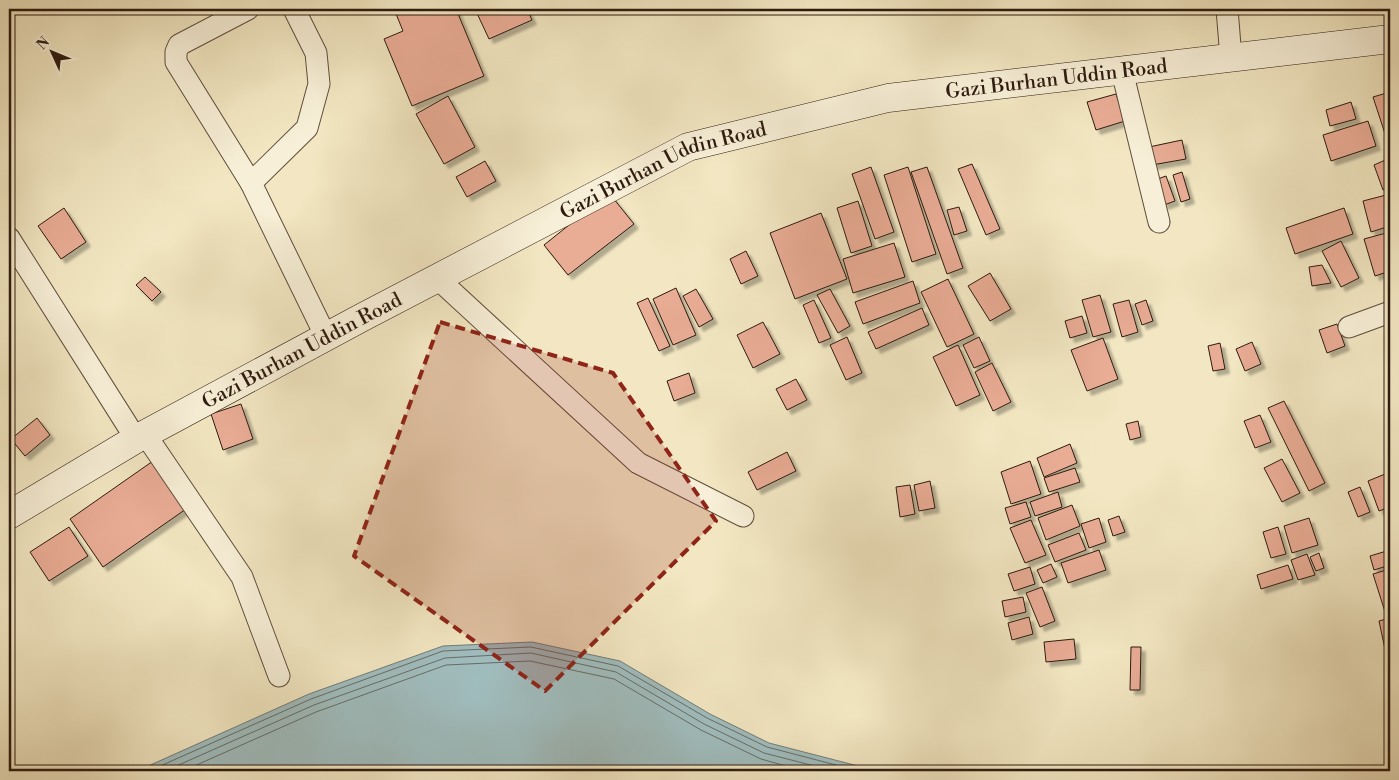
<svg xmlns="http://www.w3.org/2000/svg" width="1399" height="780" viewBox="0 0 1399 780" font-family="'Libre Bodoni',serif">
  <defs>
    <filter id="shadow"><feDropShadow dx="4.5" dy="4.5" stdDeviation="1" flood-color="#0004"/></filter>
  </defs>
  <rect width="100%" height="100%" fill="#f2e7c2"/>
  <filter id="stains"><feTurbulence type="fractalNoise" baseFrequency=".004" numOctaves="4"/><feColorMatrix values="0 0 0 0 .2 0 0 0 0 .09 0 0 0 0 .02 0 0 0 .5 -.17"/></filter>
  <radialGradient id="worn" r=".72"><stop offset=".6" stop-color="#630" stop-opacity="0"/><stop offset="1" stop-color="#630" stop-opacity=".3"/></radialGradient>
  <path fill="#a0bdbe" stroke="#727c78" d="M532 642 620 661 710 714 769 743 862 767 892 771H137L309 694 443 646Z"/>
  <g fill="none" stroke-linecap="round" stroke-linejoin="round">
    <g stroke="#666c67" stroke-width="1">
      <path d="M149 771 311 699 443 651 531 647 618 666 707 718 767 747 859 771"/>
      <path d="M165 771 314 705 445 658 531 653 616 672 704 724 764 753 834 771"/>
      <path d="M183 771 316 712 446 665 530 661 614 679 701 730 761 759 804 771"/>
    </g>
  </g>
  <g fill="#e9ac95" stroke="#2d1b10" filter="url(#shadow)">
    <path d="M394 9H456L484 76 412 106 384 39 403 31Z"/>
    <path d="M475 9H527L532 20 489 39Z"/>
    <path d="M1390 92V149L1373 97Z"/>
    <path d="M1116 94 1125 121 1096 130 1087 102Z"/>
    <path d="M448 96 475 147 444 164 416 114Z"/>
    <path d="M1351 102 1356 119 1330 126 1326 110Z"/>
    <path d="M1368 121 1376 146 1331 161 1323 135Z"/>
    <path d="M1182 140 1186 159 1152 165 1149 147Z"/>
    <path d="M1390 158V188L1383 190 1374 165Z"/>
    <path d="M485 161 496 181 467 197 456 177Z"/>
    <path d="M972 164 1000 229 986 235 958 169Z"/>
    <path d="M871 167 894 232 875 239 852 174Z"/>
    <path d="M908 167 936 254 912 262 884 175Z"/>
    <path d="M927 167 963 268 947 274 911 172Z"/>
    <path d="M1182 172 1190 199 1181 202 1173 175Z"/>
    <path d="M1166 176 1175 201 1164 205 1155 180Z"/>
    <path d="M609 193 634 224 568 275 544 245Z"/>
    <path d="M1390 194V226L1371 232 1363 201Z"/>
    <path d="M858 201 872 246 851 253 837 208Z"/>
    <path d="M959 207 967 231 954 235 947 210Z"/>
    <path d="M64 208 86 242 61 259 38 226Z"/>
    <path d="M1344 208 1353 234 1295 254 1286 228Z"/>
    <path d="M821 213 847 279 795 299 770 233Z"/>
    <path d="M1390 232V271L1375 276 1364 239Z"/>
    <path d="M1341 241 1359 278 1341 287 1322 251Z"/>
    <path d="M894 243 905 277 853 293 843 259Z"/>
    <path d="M746 251 758 276 741 284 730 259Z"/>
    <path d="M1322 265 1331 283 1312 286 1309 267Z"/>
    <path d="M990 273 1011 309 990 321 968 286Z"/>
    <path d="M1390 276V294L1385 278Z"/>
    <path d="M145 277 161 292 152 301 136 285Z"/>
    <path d="M948 279 974 334 947 347 921 292Z"/>
    <path d="M913 281 920 303 863 324 855 302Z"/>
    <path d="M676 288 696 335 673 345 653 299Z"/>
    <path d="M696 289 713 319 699 327 683 296Z"/>
    <path d="M830 289 850 326 838 333 817 295Z"/>
    <path d="M1100 295 1111 332 1093 337 1082 300Z"/>
    <path d="M648 298 670 346 659 351 637 303Z"/>
    <path d="M814 300 831 338 819 343 803 305Z"/>
    <path d="M1129 300 1138 332 1122 337 1113 304Z"/>
    <path d="M1146 300 1153 321 1142 325 1135 304Z"/>
    <path d="M922 308 929 325 876 349 868 332Z"/>
    <path d="M1082 316 1087 333 1070 338 1065 321Z"/>
    <path d="M763 322 780 354 753 368 737 335Z"/>
    <path d="M1337 324 1345 346 1327 353 1319 330Z"/>
    <path d="M847 337 862 373 846 380 830 345Z"/>
    <path d="M979 337 990 361 974 368 963 345Z"/>
    <path d="M1103 338 1118 379 1087 391 1071 350Z"/>
    <path d="M1252 342 1261 364 1245 371 1236 349Z"/>
    <path d="M1220 343 1225 369 1213 371 1208 346Z"/>
    <path d="M958 345 980 395 956 406 933 357Z"/>
    <path d="M992 363 1011 402 993 411 975 372Z"/>
    <path d="M689 373 695 393 674 401 667 381Z"/>
    <path d="M796 379 807 400 787 410 776 389Z"/>
    <path d="M1284 401 1325 483 1309 491 1268 408Z"/>
    <path d="M241 404 253 439 223 450 211 414Z"/>
    <path d="M1260 415 1271 442 1255 448 1244 421Z"/>
    <path d="M37 418 50 435 25 456 11 439Z"/>
    <path d="M1138 421 1141 437 1130 440 1126 424Z"/>
    <path d="M1070 444 1077 463 1044 477 1037 458Z"/>
    <path d="M787 452 796 471 757 490 748 472Z"/>
    <path d="M1282 459 1300 493 1282 502 1264 468Z"/>
    <path d="M153 461 186 509 103 567 70 519Z"/>
    <path d="M1030 461 1041 494 1011 504 1001 472Z"/>
    <path d="M1075 468 1080 482 1049 492 1044 478Z"/>
    <path d="M1390 472V507L1379 511 1368 481Z"/>
    <path d="M930 481 935 508 919 511 914 485Z"/>
    <path d="M910 485 915 514 900 517 896 487Z"/>
    <path d="M1360 487 1370 512 1358 517 1348 492Z"/>
    <path d="M1058 492 1062 507 1035 516 1030 502Z"/>
    <path d="M1026 502 1031 517 1010 524 1005 508Z"/>
    <path d="M1072 505 1080 526 1046 540 1038 518Z"/>
    <path d="M1119 516 1125 532 1113 536 1108 520Z"/>
    <path d="M1099 518 1106 542 1089 548 1081 524Z"/>
    <path d="M1309 518 1318 545 1292 553 1284 526Z"/>
    <path d="M1031 520 1046 555 1025 563 1010 528Z"/>
    <path d="M69 527 88 556 49 581 30 552Z"/>
    <path d="M1278 527 1286 554 1271 558 1263 532Z"/>
    <path d="M1079 533 1086 550 1055 562 1048 545Z"/>
    <path d="M1099 550 1106 570 1068 583 1061 563Z"/>
    <path d="M1390 550V565L1374 570 1370 556Z"/>
    <path d="M1319 553 1324 568 1316 571 1310 557Z"/>
    <path d="M1307 554 1315 575 1298 580 1291 560Z"/>
    <path d="M1051 564 1057 577 1043 583 1037 570Z"/>
    <path d="M1288 565 1293 579 1261 589 1257 575Z"/>
    <path d="M1030 567 1035 584 1014 591 1008 574Z"/>
    <path d="M1390 569V613L1386 615 1373 574Z"/>
    <path d="M1042 587 1055 621 1040 627 1026 593Z"/>
    <path d="M1023 597 1026 612 1005 617 1002 601Z"/>
    <path d="M1029 617 1033 634 1012 640 1008 623Z"/>
    <path d="M1390 618V653L1386 654 1379 621Z"/>
    <path d="M1074 639 1076 659 1046 662 1044 642Z"/>
    <path d="M1131 647H1141L1140 690H1130Z"/>
    <path d="M1390 675V713H1387L1386 676Z"/>
  </g>
  <g fill="none" stroke-linecap="round" stroke-linejoin="round">
    <g stroke="#5e4e3c" stroke-width="23">
      <g id="street">
        <path d="M248 9 179 45 176 52V62L251 183"/>
        <path d="M294 9 316 53 319 84 307 128 251 183 326 337"/>
        <path d="M1227 9 1231 58"/>
        <path d="M1122 71 1159 222"/>
        <path d="M9 238 136 439"/>
        <path d="M437 278 638 463 743 516"/>
        <path d="M1349 327 1390 312"/>
        <path d="M145 434 242 577 279 676"/>
      </g>
    </g>
    <g stroke="#2d1b10" stroke-width="29">
      <g id="secondary">
        <path id="s1" d="M9 515 136 439 361 318 688 147 888 98 1390 39"/>
      </g>
    </g>
    <use href="#street" stroke="#f7efd7" stroke-width="21"/>
    <use href="#secondary" stroke="#f7efd7" stroke-width="28"/>
  </g>
  <path fill="#8f2418" fill-opacity="0.2" stroke="#8f2418" stroke-width="4" stroke-dasharray="10 6" stroke-linejoin="round" d="M440 322 613 373 716 521 545 691 354 556Z"/>
  <g text-anchor="middle" stroke-width="5" stroke-linejoin="round" paint-order="stroke">
    <g font-size="20" fill="#2d1b10" stroke="#f7efd7">
      <text dy="7" stroke="none"><textPath href="#s1" startOffset="1148">Gazi Burhan Uddin Road</textPath></text>
      <text dy="7" stroke="none"><textPath href="#s1" startOffset="741">Gazi Burhan Uddin Road</textPath></text>
      <text dy="7" stroke="none"><textPath href="#s1" startOffset="336">Gazi Burhan Uddin Road</textPath></text>
    </g>
  </g>
  <rect width="1399" height="780" fill="none" stroke="#f2e7c2" stroke-width="30"/>
  <rect x="10" y="10" width="1379" height="760" fill="none" stroke="#2d1b10" stroke-width="2.5"/>
  <rect x="15" y="15" width="1369" height="750" fill="none" stroke="#2d1b10"/>
  <g transform="translate(52 52) rotate(314)" stroke="#f7efd7" stroke-width="4" paint-order="stroke">
  <path d="M0-4L9 19L0 12L-9 19Z" fill="#2d1b10"/>
  <text y="-8" font-size="14" font-weight="bold" text-anchor="middle" fill="#2d1b10">N</text>
  </g>
  <rect width="100%" height="100%" filter="url(#stains)"/>
  <rect width="100%" height="100%" fill="url(#worn)"/>
</svg>
